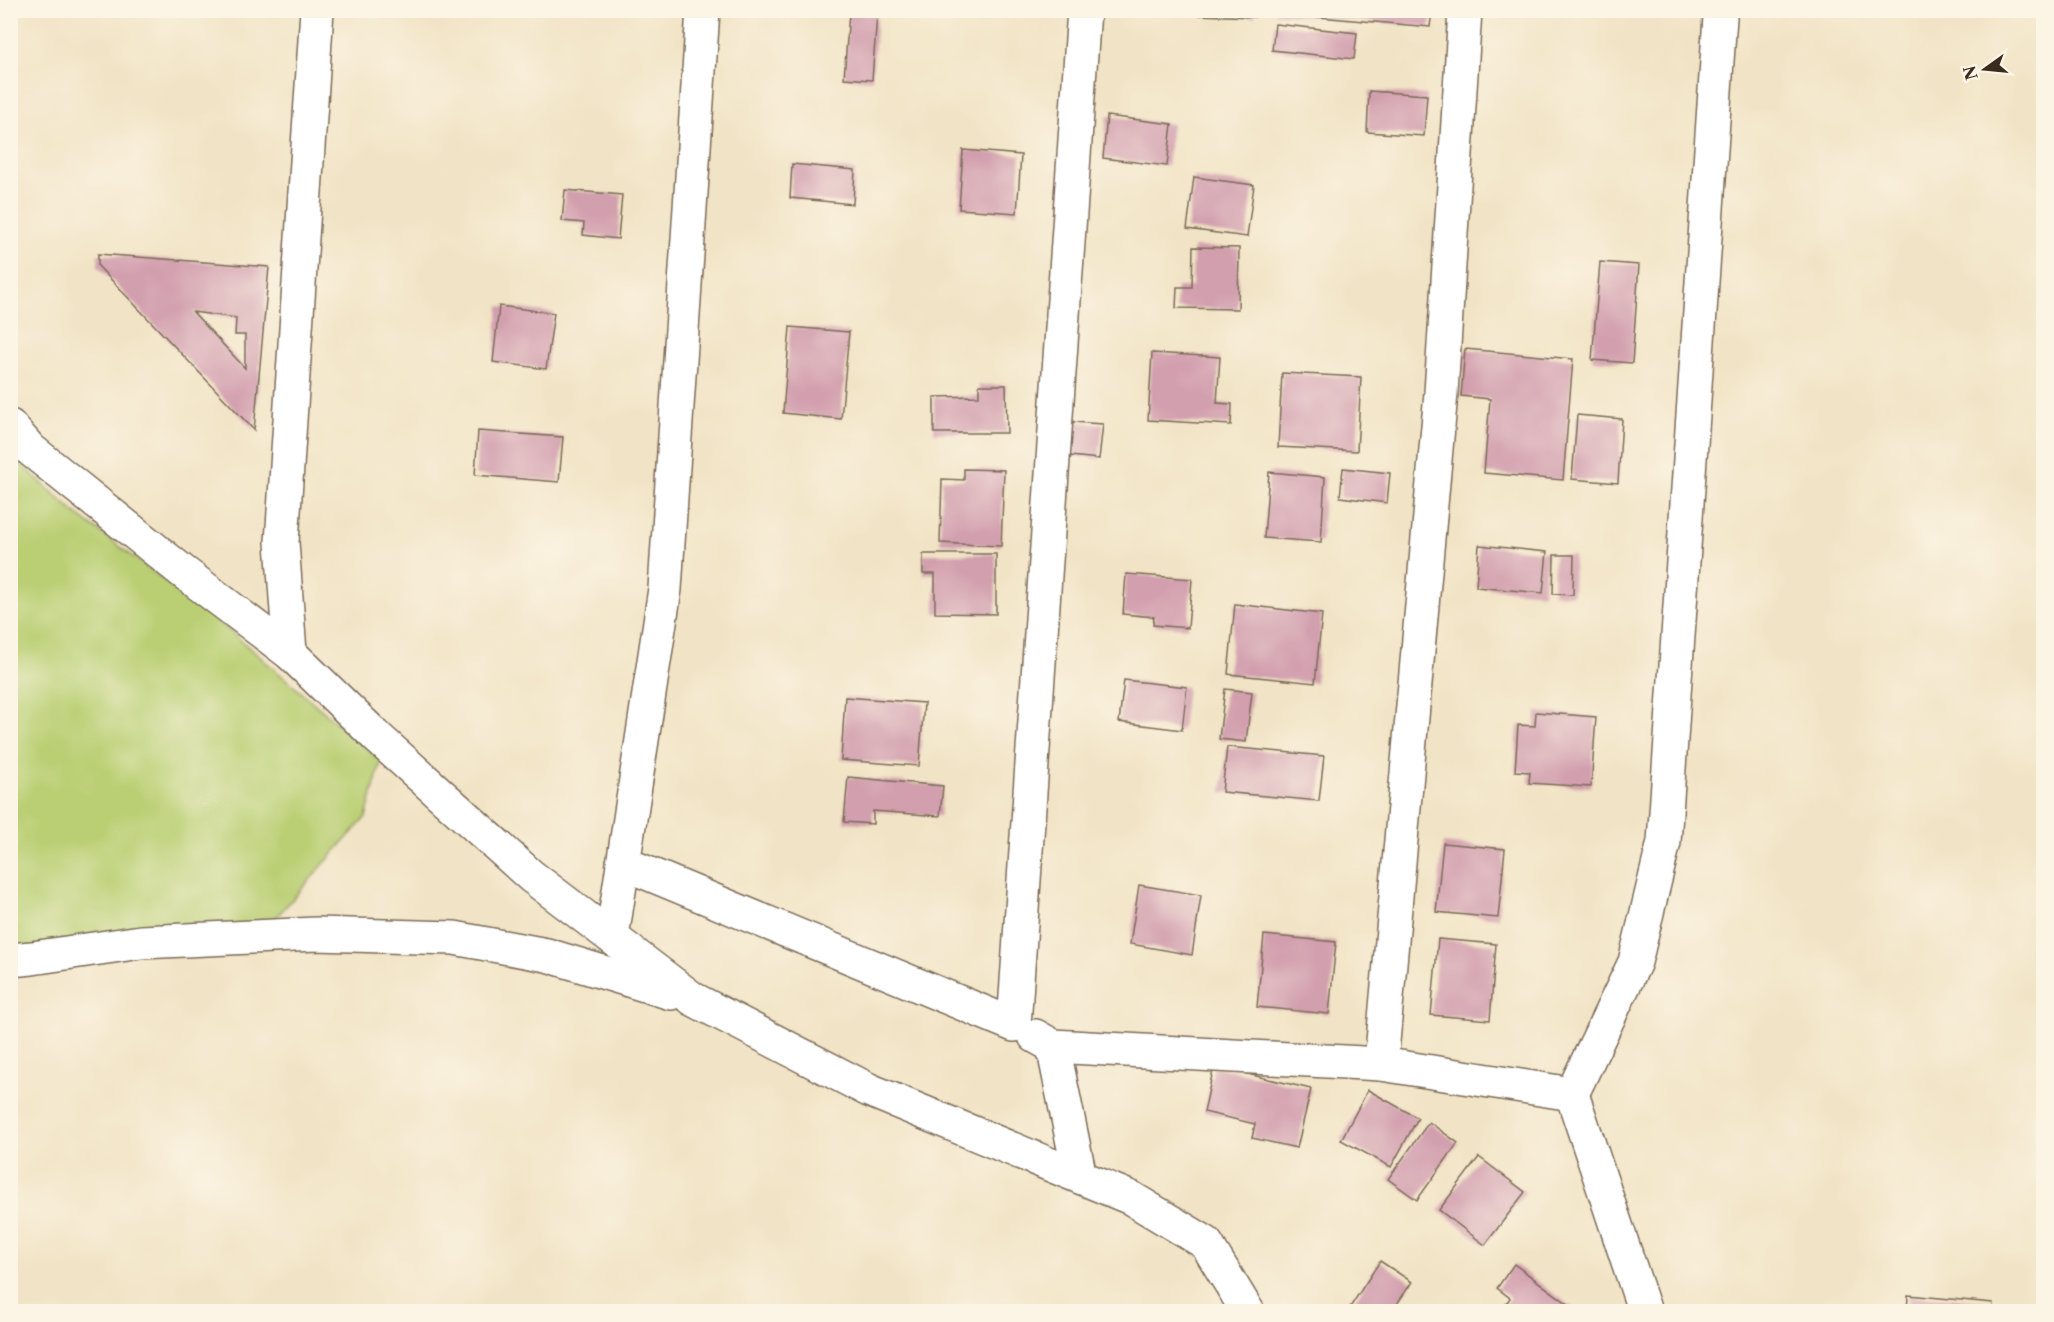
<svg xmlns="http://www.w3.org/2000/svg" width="2054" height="1322" viewBox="0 0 2054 1322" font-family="'Libre Caslon Text',serif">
  <rect width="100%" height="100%" fill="#fcf5e5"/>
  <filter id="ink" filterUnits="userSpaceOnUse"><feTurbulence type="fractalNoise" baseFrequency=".0167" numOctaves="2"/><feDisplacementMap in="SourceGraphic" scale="12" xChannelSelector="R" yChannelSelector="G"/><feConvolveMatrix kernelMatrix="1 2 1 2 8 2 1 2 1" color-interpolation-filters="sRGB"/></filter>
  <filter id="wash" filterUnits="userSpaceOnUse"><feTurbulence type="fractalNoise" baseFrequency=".008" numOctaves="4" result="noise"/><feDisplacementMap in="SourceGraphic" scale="24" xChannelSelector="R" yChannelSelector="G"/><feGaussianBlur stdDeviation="1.35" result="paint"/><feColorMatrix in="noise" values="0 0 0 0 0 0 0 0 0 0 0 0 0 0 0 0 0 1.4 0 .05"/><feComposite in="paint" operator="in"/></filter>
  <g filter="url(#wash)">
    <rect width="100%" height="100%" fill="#f1e3c5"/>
    <path fill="#bacf73" stroke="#7a7c48" stroke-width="1.5" d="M10 454 75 513 218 621 381 761 366 817 270 924 11 949Z"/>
    <g id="blocks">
      <g fill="#d29fae" fill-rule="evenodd">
        <path d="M1197 10H1255V17L1197 15Z"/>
        <path d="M1276 10H1432L1430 27 1275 13Z"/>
        <path d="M849 13 877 15 872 80 844 78Z"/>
        <path d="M1275 24 1357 33 1354 59 1272 50Z"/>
        <path d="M1369 91 1427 95 1424 136 1367 132Z"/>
        <path d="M1107 116 1172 124 1167 166 1103 158Z"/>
        <path d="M963 150 1021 155 1017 213 959 209Z"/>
        <path d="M792 164 855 170 853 204 790 198Z"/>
        <path d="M1194 177 1254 185 1247 237 1187 229Z"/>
        <path d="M565 190 622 195 618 239 583 235 584 223 562 221Z"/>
        <path d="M1193 247 1239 248 1238 309 1176 308 1177 287H1192Z"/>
        <path d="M98 254 269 267 254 430 98 266ZM193 312 236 318 235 335H245V368Z"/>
        <path d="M1600 262 1639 265 1632 363 1592 360Z"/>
        <path d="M499 306 554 313 546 369 493 362Z"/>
        <path d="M790 327 849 332 841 419 783 413Z"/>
        <path d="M1465 349 1573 359 1563 480 1484 473 1490 399 1461 396Z"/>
        <path d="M1152 353 1220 357 1217 403 1232 404 1231 425 1148 420Z"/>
        <path d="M1282 373 1361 377 1357 451 1278 447Z"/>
        <path d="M979 385H1006L1007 433H934V397L979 396Z"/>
        <path d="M1577 415 1622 419 1618 483 1572 479Z"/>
        <path d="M1072 422 1103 424 1099 459 1070 456Z"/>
        <path d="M478 431 563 437 559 482 475 475Z"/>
        <path d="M1343 468 1390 473 1387 503 1340 497Z"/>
        <path d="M964 469 1004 470 1001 546 940 543 942 479 964 480Z"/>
        <path d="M1269 472 1325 477 1321 542 1264 538Z"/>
        <path d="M1479 545 1547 552 1543 593 1476 587Z"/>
        <path d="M923 554H996V614L935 613V574H923Z"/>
        <path d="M1554 555H1574L1573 595 1553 594Z"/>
        <path d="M1126 574 1192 579 1188 628 1153 625 1154 617 1123 614Z"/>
        <path d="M1235 604 1322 614 1315 683 1228 674Z"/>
        <path d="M1124 680 1187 687 1182 730 1119 722Z"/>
        <path d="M1225 689 1252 692 1246 742 1219 739Z"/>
        <path d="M845 697 924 703 919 766 841 760Z"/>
        <path d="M1536 712 1596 717 1591 787 1529 783 1530 772 1515 771 1518 725 1535 726Z"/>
        <path d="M1227 747 1324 756 1319 801 1222 792Z"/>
        <path d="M848 777 943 786 940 816 873 811V824L844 822Z"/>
        <path d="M1443 843 1505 849 1498 918 1436 912Z"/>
        <path d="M1139 885 1201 895 1192 955 1130 944Z"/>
        <path d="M1264 935 1336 942 1329 1014 1257 1007Z"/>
        <path d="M1438 939 1496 944 1490 1020 1431 1015Z"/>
        <path d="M1214 1066 1311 1089 1297 1148 1252 1138 1255 1124 1204 1112Z"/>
        <path d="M1368 1090 1418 1118 1391 1167 1341 1140Z"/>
        <path d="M1429 1122 1458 1143 1417 1200 1388 1179Z"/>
        <path d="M1479 1157 1525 1192 1485 1245 1439 1210Z"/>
        <path d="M1380 1261 1412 1282 1397 1304 1403 1308 1400 1312H1347Z"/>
        <path d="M1514 1264 1575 1309 1573 1312H1500L1510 1298 1497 1288Z"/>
        <path d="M1908 1295 1993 1303 1992 1312H1907Z"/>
      </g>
    </g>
  </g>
  <g filter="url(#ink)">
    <use href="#blocks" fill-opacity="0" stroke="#7b6b58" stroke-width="1.5"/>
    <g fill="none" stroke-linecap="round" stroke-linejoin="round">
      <g stroke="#7b6b58" stroke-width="36">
        <g id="minor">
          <path d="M10 426 31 450 182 571 290 653 377 737 531 876 693 999 869 1090 1131 1198 1206 1243 1248 1312"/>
          <path d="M290 653 282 542 317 10"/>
          <path d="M623 863 1014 1025 1084 10"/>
          <path d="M612 937 665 589 703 10"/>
          <path d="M10 960 32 958 141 942 316 934 454 938 547 955 671 993"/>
          <path d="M1035 1036 1053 1046 1080 1177"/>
          <path d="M1053 1046 1381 1064 1572 1094 1645 1312"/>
          <path d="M1381 1064 1441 393 1465 10"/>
          <path d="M1572 1094 1635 962 1664 842 1720 17"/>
        </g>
      </g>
      <use href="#minor" stroke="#fff" stroke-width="33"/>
    </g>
  </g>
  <rect width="2054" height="1322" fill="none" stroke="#fcf5e5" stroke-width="36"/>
  <g transform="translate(1985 69) rotate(255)" stroke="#fcf5e5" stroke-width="4.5" paint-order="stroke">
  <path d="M0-4.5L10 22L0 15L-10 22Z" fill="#3b2a1e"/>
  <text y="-9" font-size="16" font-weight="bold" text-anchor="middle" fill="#3b2a1e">N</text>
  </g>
</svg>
